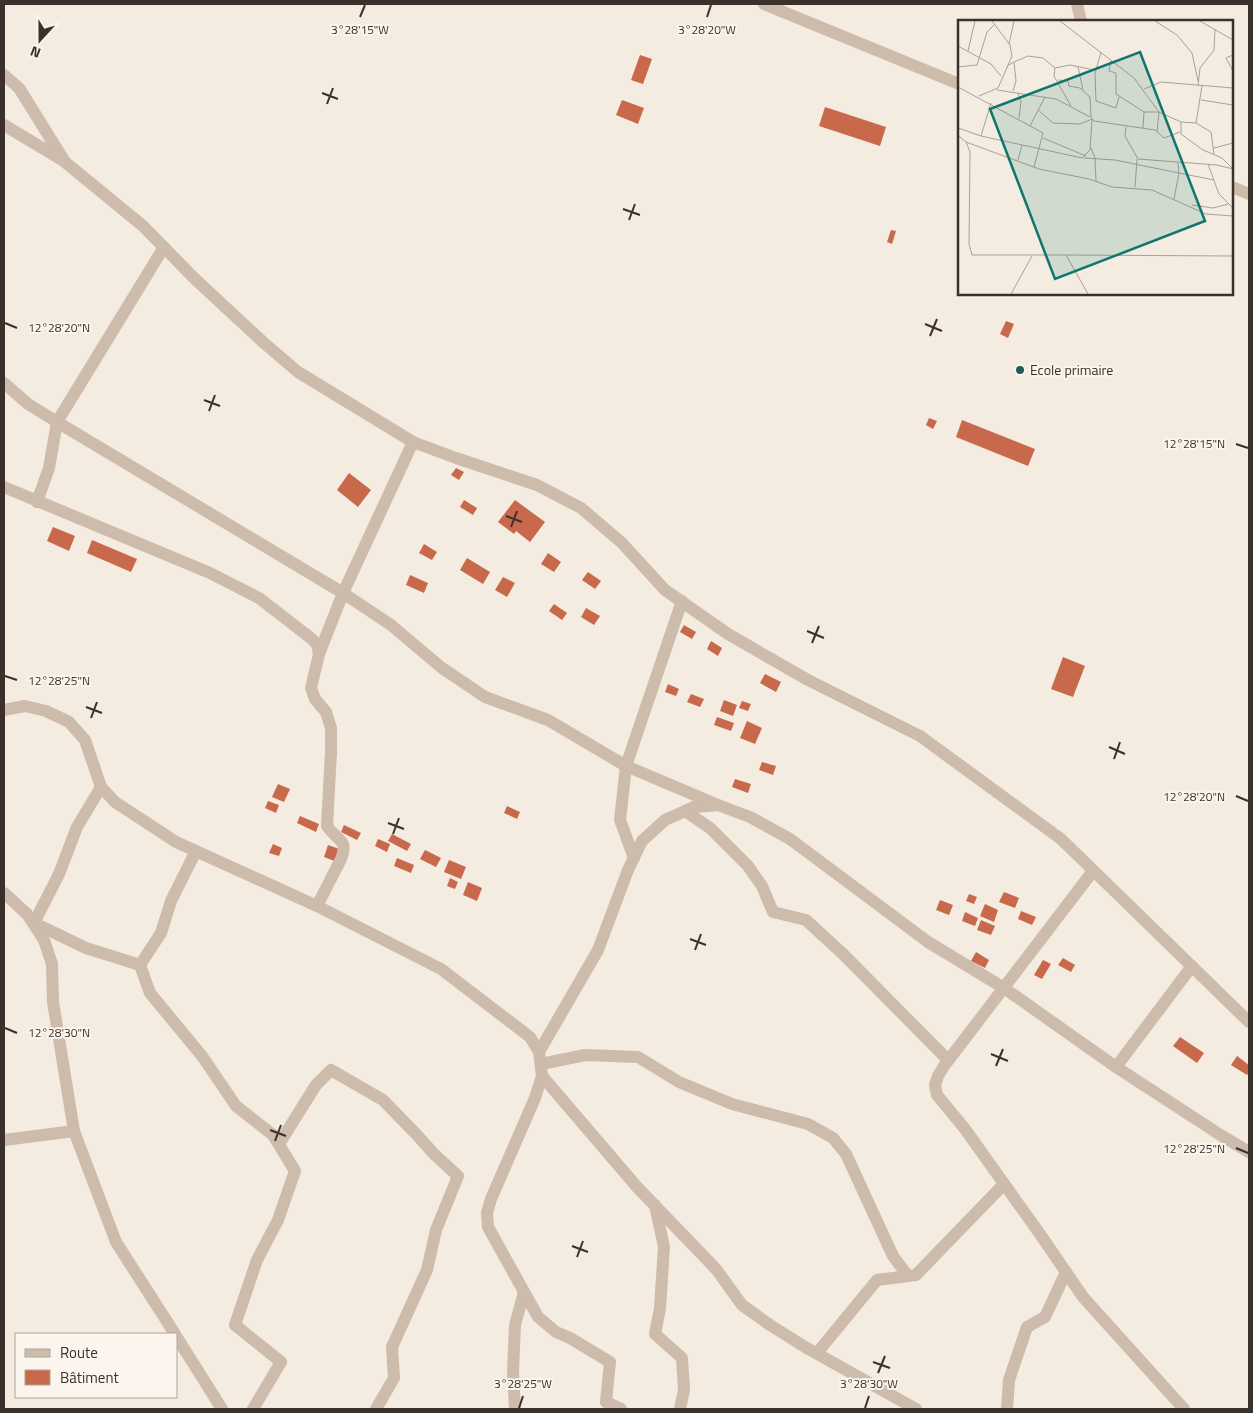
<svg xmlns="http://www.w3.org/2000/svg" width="1253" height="1413" viewBox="0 0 1253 1413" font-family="'Titillium Web',sans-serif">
  <rect width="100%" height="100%" fill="#f4ebe1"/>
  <g fill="#c8694b">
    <path d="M640 55 652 59 643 84 631 80Z"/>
    <path d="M622 100 644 108 638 124 616 115Z"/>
    <path d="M825 107 886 127 880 146 819 126Z"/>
    <path d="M891 230 896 231 892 244 887 242Z"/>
    <path d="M1006 321 1014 324 1008 338 1000 334Z"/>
    <path d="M929 418 937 421 933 429 926 425Z"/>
    <path d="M962 420 1035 449 1028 466 956 437Z"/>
    <path d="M456 468 464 472 459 480 451 475Z"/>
    <path d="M349 473 371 490 358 507 337 490Z"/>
    <path d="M464 500 477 508 473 515 460 507Z"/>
    <path d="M515 500 545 522 530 542 516 531 514 534 498 522Z"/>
    <path d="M53 527 75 536 69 551 47 541Z"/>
    <path d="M92 540 137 559 131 572 87 553Z"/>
    <path d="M424 544 437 552 432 560 419 553Z"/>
    <path d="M548 553 561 562 554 572 541 564Z"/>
    <path d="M467 558 490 572 483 584 460 570Z"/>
    <path d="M588 572 601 581 595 589 582 580Z"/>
    <path d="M410 575 428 583 424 593 406 585Z"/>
    <path d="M503 577 515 583 507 597 495 590Z"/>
    <path d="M554 604 567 613 562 620 549 611Z"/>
    <path d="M586 608 600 616 594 625 581 617Z"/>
    <path d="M684 625 696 632 692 639 680 632Z"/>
    <path d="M711 641 722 648 718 656 707 649Z"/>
    <path d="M1063 657 1085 666 1073 697 1051 689Z"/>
    <path d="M765 674 781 682 776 692 760 683Z"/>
    <path d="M668 684 679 689 676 696 665 692Z"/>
    <path d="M691 694 704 699 700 707 687 702Z"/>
    <path d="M724 700 737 705 733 716 720 711Z"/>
    <path d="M742 701 751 704 748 711 739 708Z"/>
    <path d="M717 717 734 723 731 731 714 725Z"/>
    <path d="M747 721 762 728 755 744 740 738Z"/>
    <path d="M762 762 776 766 773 775 759 770Z"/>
    <path d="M735 779 751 784 748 793 732 787Z"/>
    <path d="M278 784 290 789 284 802 272 797Z"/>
    <path d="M268 801 279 805 276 813 265 808Z"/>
    <path d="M507 806 520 812 517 819 504 813Z"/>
    <path d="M300 816 319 824 316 832 297 823Z"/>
    <path d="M344 825 361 833 357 840 341 832Z"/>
    <path d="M392 834 411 844 407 851 388 841Z"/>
    <path d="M378 839 390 844 387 852 375 846Z"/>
    <path d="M273 844 282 848 279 856 269 853Z"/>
    <path d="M328 845 342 850 337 862 324 857Z"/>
    <path d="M425 850 441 858 436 867 420 859Z"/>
    <path d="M397 858 414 865 411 873 394 866Z"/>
    <path d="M449 860 466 867 461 879 444 872Z"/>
    <path d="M450 878 458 882 455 889 447 886Z"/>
    <path d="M468 882 482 888 477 901 463 895Z"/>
    <path d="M1004 892 1019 898 1015 908 999 902Z"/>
    <path d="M969 894 977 897 974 904 966 901Z"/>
    <path d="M940 900 953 905 949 915 936 910Z"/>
    <path d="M985 904 998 910 994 922 980 916Z"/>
    <path d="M1021 911 1036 917 1032 925 1018 919Z"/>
    <path d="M965 912 978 918 975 926 962 921Z"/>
    <path d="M981 920 995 926 991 935 977 930Z"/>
    <path d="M976 952 989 960 985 968 971 961Z"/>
    <path d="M1063 958 1075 965 1071 972 1058 965Z"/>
    <path d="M1043 960 1051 964 1042 979 1034 975Z"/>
    <path d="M1180 1037 1204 1053 1197 1063 1173 1046Z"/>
    <path d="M1237 1056 1249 1065V1072L1247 1075 1231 1065Z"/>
  </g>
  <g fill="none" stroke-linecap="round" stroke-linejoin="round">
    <g stroke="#cdbbac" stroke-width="12">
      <path d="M764 4 959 84"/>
      <path d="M1077 4 1081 21"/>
      <path d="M4 75 19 88 65 162 143 226 194 278 264 343 298 372 413 442 456 458 537 485 581 508 622 543 665 590 728 634 808 680 920 736 1061 839 1249 1022"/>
      <path d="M4 125 64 161"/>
      <path d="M1232 187 1249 194"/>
      <path d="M164 247 57 422 343 593 391 625 442 668 485 697 548 720 626 766 718 805"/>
      <path d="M4 383 28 404 57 422 49 468 37 502"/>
      <path d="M4 487 210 573 259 598 312 639 317 645 319 654 311 688 315 699 326 712 331 728V752L327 826C337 841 349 839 341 859L317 906"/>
      <path d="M319 654 343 593 413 442"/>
      <path d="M4 710 25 706 46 711 69 722 85 740 101 787 115 802 176 842 317 906 441 969 530 1037 539 1052 542 1076 535 1098 491 1199 487 1213 488 1227 538 1317 556 1332 570 1338 610 1362 606 1402 621 1409"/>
      <path d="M101 787 77 827 59 874 34 923 86 948 140 965 150 993 202 1056 236 1106 273 1135 295 1171 278 1220 257 1260 235 1325 281 1362 253 1409"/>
      <path d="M685 811 710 828 748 866 762 886 773 912 806 920 843 954 948 1060"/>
      <path d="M634 858 620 820 626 766 682 601"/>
      <path d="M1093 871 944 1066 938 1076 935 1085 937 1095 965 1129 1042 1237 1083 1297 1184 1409"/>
      <path d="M4 893 27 914 44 940 52 964 53 1002 74 1131 116 1242 175 1334"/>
      <path d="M140 965 161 933 171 901 196 851"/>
      <path d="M539 1052 598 950 628 870 642 841 665 820 694 807 718 805 750 817 790 839 928 942 1004 988 1116 1067 1222 1136 1249 1152"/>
      <path d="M541 1064 585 1055 638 1057 679 1082 732 1104 808 1124 833 1138 846 1154 893 1256 908 1276"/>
      <path d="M1116 1067 1192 966"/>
      <path d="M542 1076 637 1187 716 1269 742 1305 770 1325 805 1347 916 1409"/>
      <path d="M4 1140 74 1131"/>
      <path d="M279 1144 316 1085 331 1070 383 1100 416 1134 435 1155 458 1176 436 1230 427 1270 392 1347 394 1378 376 1409"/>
      <path d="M655 1205 664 1247 660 1308 655 1334 682 1358 684 1390 680 1409"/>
      <path d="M176 1336 222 1409"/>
      <path d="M817 1353 877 1280 916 1275 1004 1184"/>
      <path d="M515 1409 513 1371 515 1325 524 1292"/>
      <path d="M1007 1409 1009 1380 1027 1327 1045 1317 1066 1272"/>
    </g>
  </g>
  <path fill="none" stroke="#3b302b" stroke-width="2" d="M360 17 365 5M707 17 711 5M322 93 338 99M327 104 333 88M623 209 640 215M629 220 635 204M5 323 17 328M925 324 942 331M930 336 937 319M204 400 220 406M209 411 215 395M1236 444 1248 448M506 516 522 522M511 527 517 511M807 631 824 638M812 643 819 626M5 676 17 680M86 707 102 713M91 718 97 702M1109 747 1125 754M1114 759 1120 742M1236 796 1248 801M388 823 404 829M393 834 399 818M690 939 706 945M695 950 701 934M5 1028 17 1033M991 1054 1008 1061M996 1066 1003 1049M270 1130 286 1136M275 1141 281 1125M1236 1148 1248 1153M572 1246 588 1252M577 1257 583 1241M873 1362 890 1368M878 1373 885 1356M519 1408 523 1396M865 1408 869 1396"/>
  <circle fill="#1f5a5e" stroke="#fbf5ee" stroke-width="2" cx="1020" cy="370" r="5"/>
  <g text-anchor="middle" stroke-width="4" stroke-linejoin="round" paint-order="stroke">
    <g font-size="14" fill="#3b302b" stroke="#fbf5ee" text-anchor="start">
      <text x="1030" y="375">Ecole primaire</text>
    </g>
  </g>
  <g transform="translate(958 20)">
    <rect width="275" height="275" fill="#f4ebe1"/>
    <path fill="none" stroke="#aaa098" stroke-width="1" d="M102 1 176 58 201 92 223 102 238 103 253 112 256 134M197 1 219 15 234 33 240 61M242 1 275 20M51 24 56 1M0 26 33 44 43 56M10 31 17 1M143 32 137 54 138 81 158 88 161 77M275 35 268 38 275 51M153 40 151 51 158 53V74L186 92H201L199 112M56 42 70 36 85 38 97 48M49 46 56 42 58 61 55 71M0 47 19 45 29 12 37 4M120 47 125 70M100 60 110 61 111 66 122 68 132 77 133 97 136 101 197 110 206 118 222 112M240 66 242 48 256 30 257 9M0 67 85 113 76 147M186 69 203 62 275 68M39 70 98 79 132 97M60 73 63 82 61 98M21 76 40 68 54 36 52 25 34 1M243 80 275 85M113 86 96 56 97 48 112 45 137 50M80 90 95 103 122 104 134 99M223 102V114L245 130 264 138 275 149M238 103 244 66M72 106 87 77M168 107 167 116 180 139 259 145 275 149M0 108 23 116 124 138 132 130 134 100M185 108 186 92M0 115 8 122 12 132 11 224 14 235H108M23 116 33 83M85 118 128 136M8 122 81 149 131 159 154 167 194 170 248 194 275 196M133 128 137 138 138 161M256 128 275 123M126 138 157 140 221 153 216 179M60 140 64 125M220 143 221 153 256 160M250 144 261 174 275 188M177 167 179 139M234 185 255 188 270 184M53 274 74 236M130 274 108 235 275 236"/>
    <path fill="#0f766e" fill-opacity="0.15" stroke="#0f766e" stroke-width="2.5" d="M182 32 247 201 97 259 32 89Z"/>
    <rect width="275" height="275" fill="none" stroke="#3b302b" stroke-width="2.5"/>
  </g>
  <g font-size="12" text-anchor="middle" fill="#3b302b" stroke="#fbf5ee" stroke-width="4" stroke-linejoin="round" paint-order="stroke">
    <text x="360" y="34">3°28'15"W</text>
    <text x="707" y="34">3°28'20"W</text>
    <text x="59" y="332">12°28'20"N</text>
    <text x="1194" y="448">12°28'15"N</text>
    <text x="59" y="685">12°28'25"N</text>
    <text x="1194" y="801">12°28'20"N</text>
    <text x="59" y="1037">12°28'30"N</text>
    <text x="1194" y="1153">12°28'25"N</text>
    <text x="523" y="1388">3°28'25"W</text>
    <text x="869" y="1388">3°28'30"W</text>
  </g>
  <rect width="1253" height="1413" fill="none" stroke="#3b302b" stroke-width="10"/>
  <rect x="15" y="1333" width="162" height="65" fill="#fbf5ee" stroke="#aea6a0"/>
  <rect x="25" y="1349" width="25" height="8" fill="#cdbbac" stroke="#aea6a0"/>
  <text x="60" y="1358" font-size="15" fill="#3b302b">Route</text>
  <rect x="25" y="1370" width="25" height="15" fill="#c8694b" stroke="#aea6a0"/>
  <text x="60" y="1383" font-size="15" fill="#3b302b">Bâtiment</text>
  <g transform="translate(40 40) rotate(201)" stroke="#fbf5ee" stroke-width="4" paint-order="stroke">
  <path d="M0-4L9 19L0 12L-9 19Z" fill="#3b302b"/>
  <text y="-8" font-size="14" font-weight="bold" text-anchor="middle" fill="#3b302b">N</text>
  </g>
</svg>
